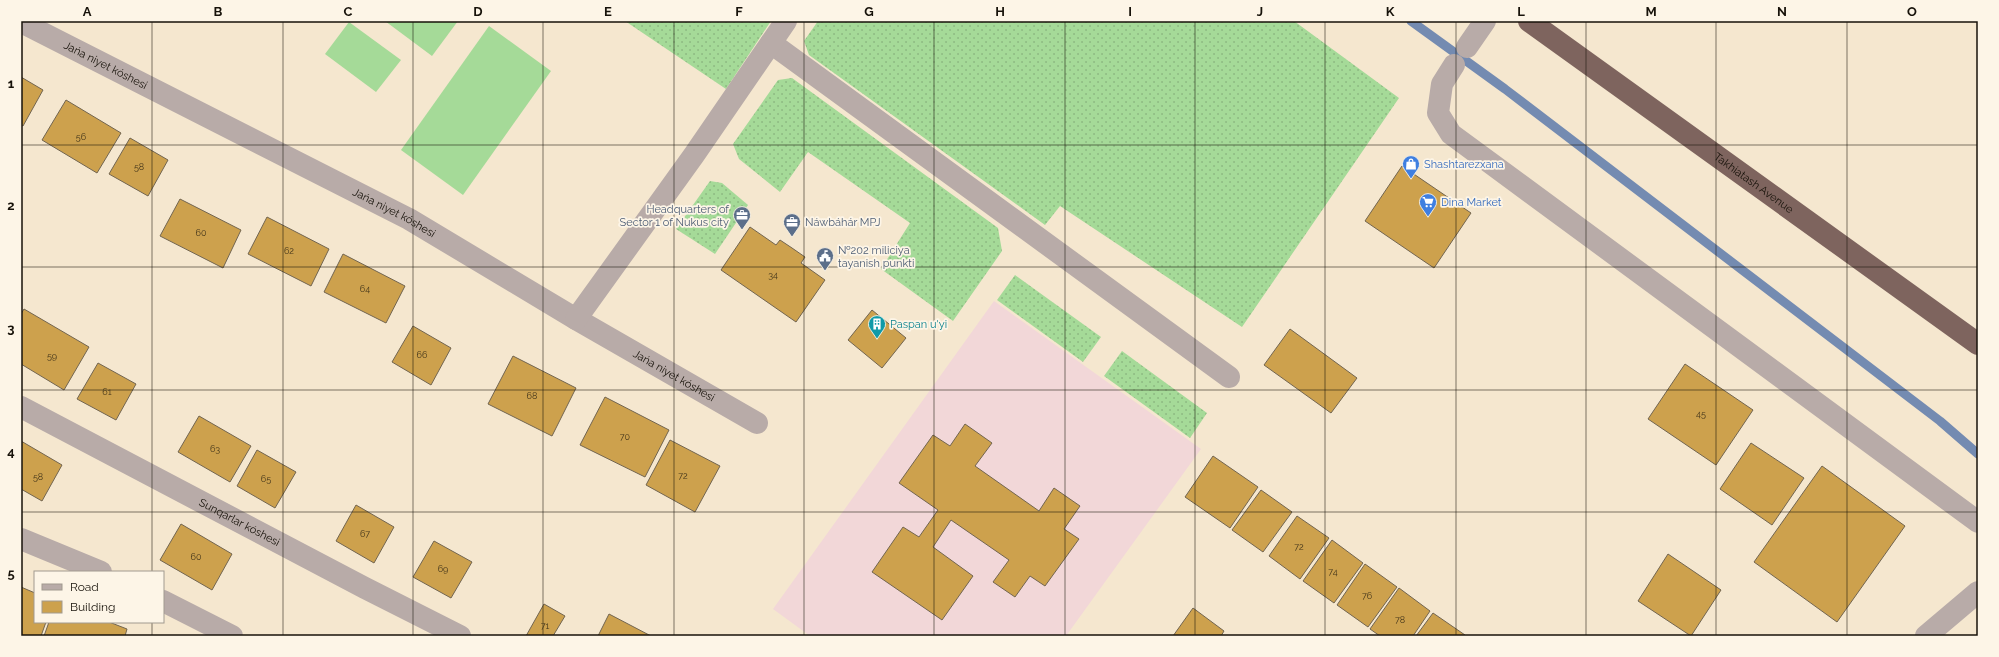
<svg xmlns="http://www.w3.org/2000/svg" width="1999" height="657" viewBox="0 0 1999 657" font-family="Raleway,sans-serif">
  <defs>
    <pattern id="grass-dots" width="8" height="8" patternUnits="userSpaceOnUse"><rect width="8" height="8" fill="#a5da98"/><path d="M2 2h.1M6 6h.1" fill="none" stroke="#8dba82" stroke-width="1.8" stroke-linecap="round"/></pattern>
  </defs>
  <rect width="100%" height="100%" fill="#f5e7cf"/>
  <path fill="#f2d7d8" d="M994 301 1201 449 1066 636H810L773 609Z"/>
  <g fill="url(#grass-dots)">
    <path d="M625 21H771L726 89Z"/>
    <path d="M818 21H1294L1399 98 1242 327 1060 206 1045 225 809 55 804 41Z"/>
    <path d="M792 78 998 228 1002 251 953 321 881 269 910 223 808 152 780 192 739 159 733 144 778 80Z"/>
    <path d="M710 181 722 183 748 205 715 254 676 229Z"/>
    <path d="M1015 275 1101 337 1083 362 997 300Z"/>
    <path d="M1122 351 1207 413 1190 438 1104 376Z"/>
  </g>
  <g fill="#a5da98">
    <path d="M385 21H458L432 56Z"/>
    <path d="M349 22 401 60 376 92 325 54Z"/>
    <path d="M489 26 551 71 463 195 401 150Z"/>
  </g>
  <g fill="none" stroke-linecap="round" stroke-linejoin="round">
    <path stroke="#748bb1" stroke-width="9" d="M1411 21 1505 89 1940 421 1978 454"/>
  </g>
  <g fill="#cda14d" stroke="#726550">
    <path d="M21 77 43 90 23 126 21 125Z"/>
    <path d="M66 100 121 133 97 173 42 140Z"/>
    <path d="M130 138 168 160 148 196 109 174Z"/>
    <path d="M1402 166 1471 213 1434 268 1365 221Z"/>
    <path d="M180 199 241 230 223 268 160 236Z"/>
    <path d="M267 217 329 249 311 286 248 254Z"/>
    <path d="M750 227 776 245 780 240 792 248 805 257 801 263 825 280 796 322 721 270Z"/>
    <path d="M343 254 405 286 386 323 324 292Z"/>
    <path d="M24 309 89 347 64 390 21 364V314Z"/>
    <path d="M872 310 906 338 882 368 848 340Z"/>
    <path d="M413 326 451 348 431 385 392 362Z"/>
    <path d="M1290 329 1357 378 1331 413 1264 365Z"/>
    <path d="M513 356 576 388 552 436 488 404Z"/>
    <path d="M98 363 136 384 116 420 77 399Z"/>
    <path d="M1685 364 1753 410 1716 465 1648 419Z"/>
    <path d="M605 397 669 430 645 477 580 445Z"/>
    <path d="M199 416 251 446 230 482 178 452Z"/>
    <path d="M965 424 992 443 975 466 1039 511 1054 488 1080 506 1064 529 1079 539 1045 586 1030 576 1015 597 993 582 1009 560 951 520 933 547 973 576 942 620 872 572 903 527 919 537 938 510 899 483 933 435 950 446Z"/>
    <path d="M670 440 720 466 695 512 646 485Z"/>
    <path d="M21 441 62 465 42 501 21 489Z"/>
    <path d="M1751 443 1804 478 1772 525 1720 489Z"/>
    <path d="M257 450 296 472 275 508 237 486Z"/>
    <path d="M1213 456 1258 487 1230 528 1185 497Z"/>
    <path d="M1822 466 1905 526 1837 622 1754 562Z"/>
    <path d="M1261 490 1292 512 1263 552 1232 530Z"/>
    <path d="M356 505 394 527 374 563 336 541Z"/>
    <path d="M1297 516 1329 538 1300 579 1269 556Z"/>
    <path d="M181 524 232 554 212 590 160 560Z"/>
    <path d="M1332 540 1363 563 1334 603 1303 581Z"/>
    <path d="M434 541 472 562 451 598 413 577Z"/>
    <path d="M1668 554 1721 590 1691 636 1638 601Z"/>
    <path d="M1365 564 1397 587 1368 627 1337 605Z"/>
    <path d="M21 587 35 593V622H46L41 636H21Z"/>
    <path d="M1399 588 1430 611 1413 636H1380L1370 629Z"/>
    <path d="M544 604 565 616 553 636H526Z"/>
    <path d="M1193 608 1224 631 1221 636H1173Z"/>
    <path d="M1433 613 1465 635 1464 636H1416Z"/>
    <path d="M609 614 651 636H598Z"/>
    <path d="M49 622H109L127 629 125 636H44Z"/>
  </g>
  <g fill="none" stroke-linecap="round" stroke-linejoin="round">
    <g stroke="#b8aba8" stroke-width="22">
      <path id="s1" d="M21 22 409 219 576 319 757 423"/>
      <path d="M771 43 1229 377"/>
      <path d="M1467 47 1485 21"/>
      <path d="M1454 65 1442 84 1438 113 1451 134 1978 522"/>
      <path d="M576 319 694 155 786 21"/>
      <path id="s2" d="M21 407 365 588 460 636"/>
      <path d="M21 539 101 572"/>
      <path d="M163 601 232 636"/>
      <path d="M1926 636 1978 592"/>
    </g>
    <path stroke="#7e645e" stroke-width="22" id="s3" d="M1529 21 1978 344"/>
  </g>
  <path fill="none" stroke="#17120a" stroke-width="1" stroke-opacity="0.55" d="M152 21V572M283 21V636M413 21V636M543 21V636M674 21V636M804 21V636M934 21V636M1065 21V636M1195 21V636M1325 21V636M1456 21V636M1586 21V636M1716 21V636M1847 21V636M21 145H1978M21 267H1978M21 390H1978M21 512H1978M152 622V636"/>
  <defs>
    <g id="shop-pin" transform="scale(0.9)"><path d="M0 17L-7.5 6A9.5 9.5 0 1 1 7.5 6Z" fill="#3f7fe0" stroke="#fdf5e7"/><path d="M-5-2.5h2.3a2.7 3.5 0 0 1 5.4 0H5L5.5 6h-11ZM-1.5-2.5h3a1.5 2.3 0 0 0-3 0Z" fill="#fff"/></g>
    <g id="supermarket-pin" transform="scale(0.9)"><path d="M0 17L-7.5 6A9.5 9.5 0 1 1 7.5 6Z" fill="#3f7fe0" stroke="#fdf5e7"/><path d="M-6-5.5h2.5l.6 2H6L4.5 2H-2.5L-4.4-4H-6ZM-1.5 3.2a1.3 1.3 0 1 0 .1 0ZM3 3.2a1.3 1.3 0 1 0 .1 0Z" fill="#fff"/></g>
    <g id="office-pin" transform="scale(0.9)"><path d="M0 17L-7.5 6A9.5 9.5 0 1 1 7.5 6Z" fill="#5c6f8a" stroke="#fdf5e7"/><path d="M-6-3h4V-5.5h4V-3h4V5H-6ZM-1-4.5V-3h2v-1.5ZM-6 0V1H6V0Z" fill="#fff"/></g>
    <g id="civic-pin" transform="scale(0.9)"><path d="M0 17L-7.5 6A9.5 9.5 0 1 1 7.5 6Z" fill="#5c6f8a" stroke="#fdf5e7"/><path d="M-.6-6.5H3V-4.5H.6V-3L4-1V1h2V6H-6V1h2V-1L-.6-3ZM-1.2 2.5V6h2.4V2.5Z" fill="#fff"/></g>
    <g id="building-pin" transform="scale(0.9)"><path d="M0 17L-7.5 6A9.5 9.5 0 1 1 7.5 6Z" fill="#0f9aa8" stroke="#fdf5e7"/><path d="M-4-6H4V6H1V3H-1V6H-4ZM-2.5-4.3h1.7v1.8h-1.7ZM.8-4.3h1.7v1.8H.8ZM-2.5-1h1.7V.8h-1.7ZM.8-1h1.7V.8H.8Z" fill="#fff"/></g>
  </defs>
  <g fill-rule="evenodd">
    <use href="#shop-pin" x="1411" y="164"/>
    <use href="#supermarket-pin" x="1428" y="202"/>
    <use href="#office-pin" x="742" y="215"/>
    <use href="#office-pin" x="792" y="222"/>
    <use href="#civic-pin" x="825" y="256"/>
    <use href="#building-pin" x="877" y="324"/>
  </g>
  <g text-anchor="middle" stroke-width="3.5" stroke-linejoin="round" paint-order="stroke">
    <g font-size="9" fill="#44361b">
      <text x="81" y="140">56</text>
      <text x="139" y="170">58</text>
      <text x="201" y="236">60</text>
      <text x="289" y="254">62</text>
      <text x="773" y="278">34</text>
      <text x="365" y="292">64</text>
      <text x="422" y="358">66</text>
      <text x="52" y="359">59</text>
      <text x="107" y="395">61</text>
      <text x="532" y="399">68</text>
      <text x="1701" y="417">45</text>
      <text x="625" y="440">70</text>
      <text x="215" y="452">63</text>
      <text x="683" y="479">72</text>
      <text x="38" y="480">58</text>
      <text x="266" y="482">65</text>
      <text x="365" y="537">67</text>
      <text x="1299" y="550">72</text>
      <text x="196" y="560">60</text>
      <text x="443" y="572">69</text>
      <text x="1333" y="575">74</text>
      <text x="1367" y="599">76</text>
      <text x="1400" y="623">78</text>
      <text x="545" y="629">71</text>
    </g>
    <g font-size="11" fill="#17120a" stroke="#fdf5e7">
      <text dy="4" stroke="none"><textPath href="#s1" startOffset="95">Jańa niyet kóshesi</textPath></text>
      <text dy="4" stroke="none"><textPath href="#s3" startOffset="277">Takhiatash Avenue</textPath></text>
      <text dy="4" stroke="none"><textPath href="#s1" startOffset="419">Jańa niyet kóshesi</textPath></text>
      <text dy="4" stroke="none"><textPath href="#s1" startOffset="743">Jańa niyet kóshesi</textPath></text>
      <text dy="4" stroke="none"><textPath href="#s2" startOffset="247">Sunqarlar kóshesi</textPath></text>
    </g>
    <g font-size="11" fill="#366cbe" stroke="#fdf5e7" text-anchor="start">
      <text x="1424" y="168">Shashtarezxana</text>
      <text x="1441" y="206">Dina Market</text>
    </g>
    <g font-size="11" fill="#4e5e75" stroke="#fdf5e7" text-anchor="start">
      <text x="729" y="213" text-anchor="end">Headquarters of<tspan x="729" dy="13">Sector 1 of Nukus city</tspan></text>
      <text x="805" y="226">Náwbáhár MPJ</text>
      <text x="838" y="254">№202 miliciya<tspan x="838" dy="13">tayanish punkti</tspan></text>
    </g>
    <g font-size="11" fill="#0d838f" stroke="#fdf5e7" text-anchor="start">
      <text x="890" y="328">Paspan u'yi</text>
    </g>
  </g>
  <rect width="1999" height="657" fill="none" stroke="#fdf5e7" stroke-width="44"/>
  <rect x="34" y="571" width="130" height="52" fill="#fdf5e7" stroke="#a19a8f"/>
  <rect x="42" y="584" width="20" height="6" fill="#b8aba8" stroke="#a19a8f"/>
  <text x="70" y="591" font-size="12" fill="#17120a">Road</text>
  <rect x="42" y="601" width="20" height="12" fill="#cda14d" stroke="#a19a8f"/>
  <text x="70" y="611" font-size="12" fill="#17120a">Building</text>
  <rect x="22" y="22" width="1955" height="613" fill="none" stroke="#17120a" stroke-width="1.5"/>
  <g font-size="13" text-anchor="middle" font-weight="bold" fill="#17120a">
    <text x="87" y="16">A</text>
    <text x="218" y="16">B</text>
    <text x="348" y="16">C</text>
    <text x="478" y="16">D</text>
    <text x="608" y="16">E</text>
    <text x="739" y="16">F</text>
    <text x="869" y="16">G</text>
    <text x="1000" y="16">H</text>
    <text x="1130" y="16">I</text>
    <text x="1260" y="16">J</text>
    <text x="1390" y="16">K</text>
    <text x="1521" y="16">L</text>
    <text x="1651" y="16">M</text>
    <text x="1782" y="16">N</text>
    <text x="1912" y="16">O</text>
    <text x="11" y="88">1</text>
    <text x="11" y="210">2</text>
    <text x="11" y="333">3</text>
    <text x="11" y="456">4</text>
    <text x="11" y="578">5</text>
  </g>
</svg>
